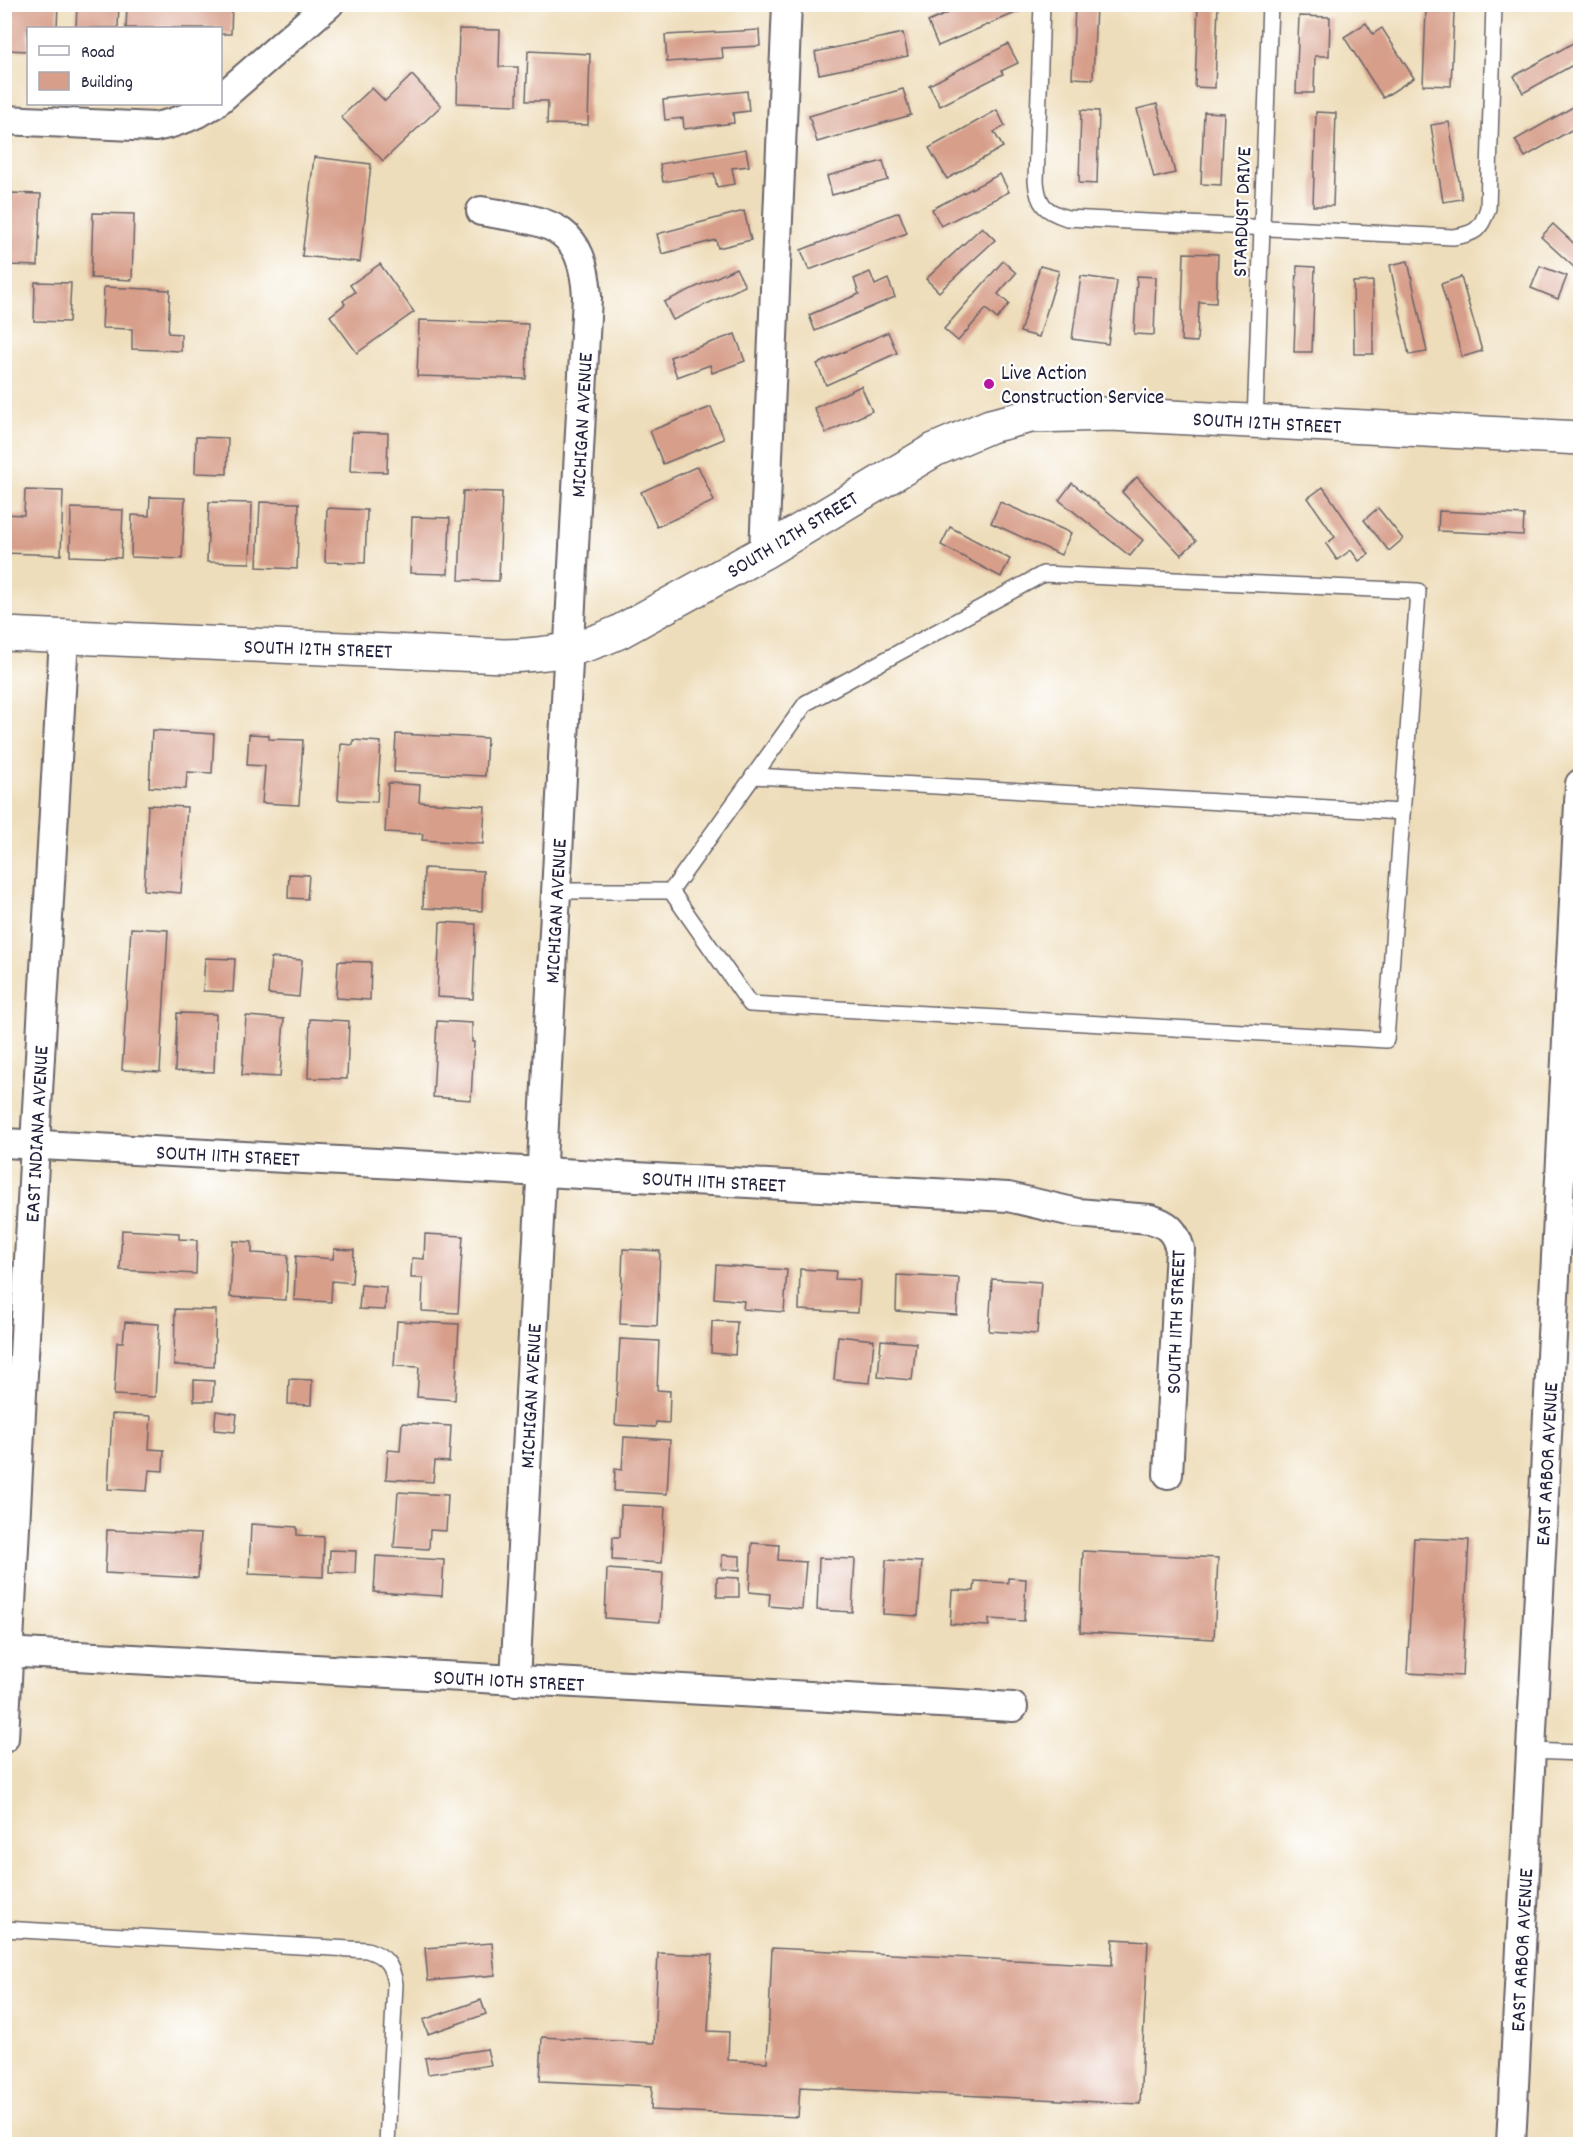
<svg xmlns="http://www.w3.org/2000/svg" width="1585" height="2149" viewBox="0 0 1585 2149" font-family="Dekko,sans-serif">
  <rect width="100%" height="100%" fill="#fff"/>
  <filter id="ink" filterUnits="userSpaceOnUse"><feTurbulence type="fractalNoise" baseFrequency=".0167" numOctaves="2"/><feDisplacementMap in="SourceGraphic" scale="12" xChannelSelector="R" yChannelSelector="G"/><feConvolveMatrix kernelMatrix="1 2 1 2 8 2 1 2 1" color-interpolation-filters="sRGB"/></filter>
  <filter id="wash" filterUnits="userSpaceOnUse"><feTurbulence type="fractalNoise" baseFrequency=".008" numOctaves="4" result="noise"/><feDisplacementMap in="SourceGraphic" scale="24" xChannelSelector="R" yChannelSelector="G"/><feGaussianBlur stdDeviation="1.35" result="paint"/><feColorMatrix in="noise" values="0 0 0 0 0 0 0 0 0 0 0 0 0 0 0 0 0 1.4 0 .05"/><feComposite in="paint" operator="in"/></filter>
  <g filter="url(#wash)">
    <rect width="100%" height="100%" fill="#eeddba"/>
    <g id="blocks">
      <g fill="#d79e8a">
        <path d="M8 4H58L57 28H28V51L6 50Z"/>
        <path d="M77 4H119L118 28H76Z"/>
        <path d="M127 4H232L231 34H220V28H126Z"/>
        <path d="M968 4H1017L1020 11 938 46 928 22Z"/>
        <path d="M1198 4H1218L1215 88 1195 87Z"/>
        <path d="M1075 5H1096L1093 79 1072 78Z"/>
        <path d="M1426 11 1454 12 1451 86 1423 85Z"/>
        <path d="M1299 16 1330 17 1329 56H1315L1314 93H1296Z"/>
        <path d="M1366 23 1373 34 1382 28 1414 78 1383 98 1344 37Z"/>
        <path d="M459 29 500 30 499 67H518L517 105 457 103Z"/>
        <path d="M759 30 760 46 722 48 723 58 667 62 665 35Z"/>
        <path d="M903 33 908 56 819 74 815 52Z"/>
        <path d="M1580 39V61L1523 93 1514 76Z"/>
        <path d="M1008 44 1018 63 1001 71 1003 74 940 106 929 85Z"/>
        <path d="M528 51 590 54 588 125 547 124 548 101H526Z"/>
        <path d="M412 75 441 106 383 161 341 117 372 88 385 101Z"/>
        <path d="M903 89 911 115 817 142 809 116Z"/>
        <path d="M747 91 749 111 733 113 734 123 684 129 683 118 665 120 663 100Z"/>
        <path d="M1580 103V125L1525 157 1515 140Z"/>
        <path d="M1157 104 1175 173 1154 178 1137 109Z"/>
        <path d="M997 110 1005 126 994 132 1003 147 947 179 929 148Z"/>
        <path d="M1081 110 1099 111 1097 184 1079 183Z"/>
        <path d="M1204 112 1224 113 1221 185 1201 184Z"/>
        <path d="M1316 112 1336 113 1333 206H1313Z"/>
        <path d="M1449 122 1462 199 1443 202 1431 125Z"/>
        <path d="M746 149 749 166 732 168 735 184 717 187 714 173 663 182 660 164Z"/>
        <path d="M314 157 371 164 360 262 302 256Z"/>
        <path d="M883 161 888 180 832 195 827 176Z"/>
        <path d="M1000 174 1009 192 941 226 932 209Z"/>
        <path d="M10 193 41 194 38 266 7 265Z"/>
        <path d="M744 211 751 240 718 248 716 240 662 254 657 234Z"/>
        <path d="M899 212 907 233 809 270 801 250Z"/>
        <path d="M93 213 134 214 132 280 91 278Z"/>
        <path d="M1553 224 1580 249V264L1576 269 1541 237Z"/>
        <path d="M982 227 995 240 939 292 926 279Z"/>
        <path d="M1184 253 1218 254 1216 303 1199 302 1197 342 1181 341Z"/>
        <path d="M1003 261 1016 273 998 294 1009 304 997 319 986 309 958 341 944 329Z"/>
        <path d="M1408 261 1427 352 1409 355 1390 265Z"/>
        <path d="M380 264 414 312 357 353 330 316 345 304 343 301 355 292 350 285Z"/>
        <path d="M1040 266 1059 271 1039 337 1020 332Z"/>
        <path d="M1297 266 1315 267 1312 352H1294Z"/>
        <path d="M1540 266 1567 276 1558 299 1531 288Z"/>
        <path d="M736 268 745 286 673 320 664 302Z"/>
        <path d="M870 272 875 285 888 279 895 297 815 331 809 315 859 294 854 279Z"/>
        <path d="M1081 276 1117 281 1108 344 1072 339Z"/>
        <path d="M1137 276 1156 277 1154 335 1134 334Z"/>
        <path d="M1461 277 1482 351 1462 357 1441 284Z"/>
        <path d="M1373 281V354H1354L1353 282Z"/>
        <path d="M35 282 71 283 69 322 34 321Z"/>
        <path d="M104 287 170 290 168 333 181 334V351L132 349V329L102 328Z"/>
        <path d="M419 320 528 324 526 379 417 376Z"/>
        <path d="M888 332 897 353 826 385 817 364Z"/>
        <path d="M735 334 745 361 712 373 710 365 677 377 670 357Z"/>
        <path d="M861 386 872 411 826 433 814 408Z"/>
        <path d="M711 407 724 439 663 464 650 431Z"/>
        <path d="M352 432 388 433 387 472 350 471Z"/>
        <path d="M196 437 228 438 227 474 195 473Z"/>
        <path d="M698 466 714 501 657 527 641 492Z"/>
        <path d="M1137 477 1196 541 1181 555 1122 492Z"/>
        <path d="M1072 483 1143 540 1130 556 1059 500Z"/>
        <path d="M1323 487 1369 554 1359 561 1351 550 1337 560 1326 544 1335 537 1308 498Z"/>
        <path d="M25 490 63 491 61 555 4 553V514L24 515Z"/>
        <path d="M463 491 502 492 499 581 459 580Z"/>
        <path d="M150 497 185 498 182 559 131 557 132 515 149 516Z"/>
        <path d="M209 502 252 503 250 563 207 562Z"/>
        <path d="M260 502 299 503 297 569 257 567Z"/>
        <path d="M1000 502 1071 533 1061 555 991 523Z"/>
        <path d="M71 508 123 510 121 558 70 556Z"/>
        <path d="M327 508 367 510 365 563 325 562Z"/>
        <path d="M1378 508 1403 539 1389 551 1364 520Z"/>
        <path d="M1439 511 1524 515 1523 535 1438 531Z"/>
        <path d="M412 517 450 518 448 574 410 573Z"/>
        <path d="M950 527 1010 559 1001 577 941 545Z"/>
        <path d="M152 730 214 734 212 773 187 772 186 789 149 787Z"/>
        <path d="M249 734 269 735V739L303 740 299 805 262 803 265 766 247 765Z"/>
        <path d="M396 734 487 738 485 776 394 772Z"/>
        <path d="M353 740 381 742 377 802 338 800 341 744 353 745Z"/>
        <path d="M388 783 420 785 419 802 485 806 483 844 422 840 423 834 385 832Z"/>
        <path d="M148 805 187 807 181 893 144 890Z"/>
        <path d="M424 868 483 871 482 911 423 908Z"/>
        <path d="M289 874 309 875 307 899 288 898Z"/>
        <path d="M440 922 476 924 473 999 437 997Z"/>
        <path d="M131 928 168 930 160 1072 122 1070Z"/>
        <path d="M205 958 235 959 233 992 203 991Z"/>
        <path d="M271 958 302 960 299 997 268 994Z"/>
        <path d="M338 961 371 962 370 1000 336 998Z"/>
        <path d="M177 1013 216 1014 214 1072 175 1071Z"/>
        <path d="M246 1016 284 1019 280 1077 242 1075Z"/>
        <path d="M310 1019 349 1021 347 1079 308 1078Z"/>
        <path d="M437 1021 472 1023V1042H474L471 1100 433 1097Z"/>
        <path d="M122 1230 179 1233V1239L197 1240 196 1274 120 1270Z"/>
        <path d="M425 1234 463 1236 458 1313 422 1311 423 1278H411L412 1258 424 1259Z"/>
        <path d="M233 1241 252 1242V1253L288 1255 286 1300 230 1297Z"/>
        <path d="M334 1249 354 1250 352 1283 332 1281 331 1302 294 1300 296 1256 333 1259Z"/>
        <path d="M623 1249 660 1251 657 1326 620 1324Z"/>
        <path d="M716 1265 787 1270 784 1312 743 1309 744 1301 714 1298Z"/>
        <path d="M800 1269 836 1271 835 1279 860 1280 858 1313 799 1310Z"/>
        <path d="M897 1275 959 1278 957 1315 896 1311Z"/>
        <path d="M992 1279 1041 1282 1037 1334 989 1331Z"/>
        <path d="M361 1285 386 1287 385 1310 359 1309Z"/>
        <path d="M175 1309 216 1310 214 1367 174 1365Z"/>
        <path d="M397 1321 459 1324 455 1400 417 1397 419 1367 394 1366Z"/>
        <path d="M712 1321 737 1322 735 1355 711 1353Z"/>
        <path d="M125 1322 159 1324 155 1397 114 1395 117 1342H123Z"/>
        <path d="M838 1336 874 1340 870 1383 834 1380Z"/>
        <path d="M620 1339 659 1341 657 1390 670 1391 669 1423 656 1422 655 1427 615 1425Z"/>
        <path d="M881 1340 916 1343 912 1380 878 1377Z"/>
        <path d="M289 1379 312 1380 311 1405 288 1404Z"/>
        <path d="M194 1380 214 1381 213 1401H194Z"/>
        <path d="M216 1411 237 1414 235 1432 214 1430Z"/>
        <path d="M112 1414 151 1416 149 1449 164 1450 163 1471 149 1470 147 1491 108 1489Z"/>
        <path d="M402 1423 451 1426 449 1462 435 1461 433 1482 386 1479 388 1450 400 1451Z"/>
        <path d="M624 1437 670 1440 667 1494 614 1491 615 1469 622 1470Z"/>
        <path d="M398 1492 448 1495 446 1531 430 1530 429 1549 394 1547Z"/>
        <path d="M621 1505 665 1507 662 1563 612 1560 613 1537H620Z"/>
        <path d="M251 1524 297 1527V1535L324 1537 323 1577 249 1574Z"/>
        <path d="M107 1530 201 1534 198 1578 105 1573Z"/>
        <path d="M1414 1538 1469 1540 1462 1676 1407 1673Z"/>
        <path d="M752 1543 779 1545 778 1560 806 1562 802 1609 769 1606 770 1594 749 1592Z"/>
        <path d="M330 1550 356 1551 355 1573 329 1572Z"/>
        <path d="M1083 1551 1218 1558 1214 1639 1080 1632Z"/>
        <path d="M722 1555 740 1556V1570L722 1569Z"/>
        <path d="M376 1556 444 1560 442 1596 374 1592Z"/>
        <path d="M819 1558 855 1559 852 1612 817 1610Z"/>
        <path d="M886 1560 922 1562 918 1616 883 1614Z"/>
        <path d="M607 1569 663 1573 660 1622 605 1618Z"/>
        <path d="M717 1577 739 1578V1597H717Z"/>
        <path d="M1008 1578 1026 1579 1024 1621 989 1619V1626L950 1624 952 1590 974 1591 975 1581 1008 1583Z"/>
        <path d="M1113 1939 1148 1941 1140 2104 800 2087 798 2117 651 2110 652 2086 540 2081 542 2037 654 2043 658 1953 712 1955 708 2031 729 2032 728 2060 767 2062 772 1948 1112 1965Z"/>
        <path d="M492 1943 495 1975 428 1981 425 1948Z"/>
        <path d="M481 2000 486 2014 428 2034 423 2020Z"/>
        <path d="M487 2049 491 2065 428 2074 425 2058Z"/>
      </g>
    </g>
  </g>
  <g filter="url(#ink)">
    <use href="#blocks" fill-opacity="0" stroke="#696367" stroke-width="1.5"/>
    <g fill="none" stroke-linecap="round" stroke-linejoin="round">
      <g stroke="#696367" stroke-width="18">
        <g id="service">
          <path d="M1042 4 1036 181C1038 205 1045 211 1067 218L1453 237C1475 234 1481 230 1488 208L1494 4"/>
          <path d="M1255 422 1270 4"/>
          <path d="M753 776 1402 812"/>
          <path d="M556 891H671L750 1004 1386 1040 1418 591 1043 574 806 703 671 891"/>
          <path d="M1531 1751 1580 1753"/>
          <path d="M4 1929 367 1950C386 1956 392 1965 395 1984L387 2144"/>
        </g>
      </g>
      <g stroke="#696367" stroke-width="32">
        <g id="minor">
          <path d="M220 99 329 4"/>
          <path d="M4 120 155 127C176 123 195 116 214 104"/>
          <path d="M481 211C545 222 583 220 587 297L515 1681"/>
          <path d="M764 552 787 4"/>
          <path d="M4 1143 1008 1197 1077 1213 1150 1219C1168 1224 1175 1231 1180 1249L1168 1474"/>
          <path d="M4 1652 1013 1707"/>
          <path d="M4 1738 35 1144 64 638"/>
          <path d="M1511 2144 1580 784"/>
        </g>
      </g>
      <g stroke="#696367" stroke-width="36">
        <path id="tertiary" d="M4 634 504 656C547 655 580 650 619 632L764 552 934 450 990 426 1031 416 1111 414 1580 438"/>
      </g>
      <use href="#service" stroke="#fff" stroke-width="15"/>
      <use href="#minor" stroke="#fff" stroke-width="28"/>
      <use href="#tertiary" stroke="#fff" stroke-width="33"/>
    </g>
  </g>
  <circle fill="#b5179e" stroke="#fff" stroke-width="2" cx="989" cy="384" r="6"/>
  <g text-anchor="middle" stroke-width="4.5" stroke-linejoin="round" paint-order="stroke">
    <g font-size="21" fill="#22223b" stroke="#fff">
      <text transform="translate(1241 212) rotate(-88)" y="7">STARDUST DRIVE</text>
      <text transform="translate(1267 422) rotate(3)" y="7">SOUTH 12TH STREET</text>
      <text transform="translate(581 425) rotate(-87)" y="7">MICHIGAN AVENUE</text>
      <text transform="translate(792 534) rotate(-31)" y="7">SOUTH 12TH STREET</text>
      <text transform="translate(318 648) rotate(2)" y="7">SOUTH 12TH STREET</text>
      <text transform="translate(555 911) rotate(-87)" y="7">MICHIGAN AVENUE</text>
      <text transform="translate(36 1134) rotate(-87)" y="7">EAST INDIANA AVENUE</text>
      <text transform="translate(228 1155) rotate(3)" y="7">SOUTH 11TH STREET</text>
      <text transform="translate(714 1181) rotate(3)" y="7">SOUTH 11TH STREET</text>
      <text transform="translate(1175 1322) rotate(-88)" y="7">SOUTH 11TH STREET</text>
      <text transform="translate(530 1396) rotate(-87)" y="7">MICHIGAN AVENUE</text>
      <text transform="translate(1546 1464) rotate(-87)" y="7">EAST ARBOR AVENUE</text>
      <text transform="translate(509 1680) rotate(3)" y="7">SOUTH 10TH STREET</text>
      <text transform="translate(1521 1950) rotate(-87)" y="7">EAST ARBOR AVENUE</text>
    </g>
    <g font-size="21" fill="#22223b" stroke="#fff" text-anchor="start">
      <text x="1001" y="379">Live Action<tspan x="1001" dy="24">Construction Service</tspan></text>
    </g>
  </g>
  <rect width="1585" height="2149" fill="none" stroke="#fff" stroke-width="24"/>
  <rect x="27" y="27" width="195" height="78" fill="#ffffff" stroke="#a7a7b1" stroke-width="1.5"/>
  <rect x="39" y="46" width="30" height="9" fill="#ffffff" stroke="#a7a7b1" stroke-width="1.5"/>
  <text x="81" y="57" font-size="18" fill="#22223b">Road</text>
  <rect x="39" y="72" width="30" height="18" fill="#d79e8a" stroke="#a7a7b1" stroke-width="1.5"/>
  <text x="81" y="87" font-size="18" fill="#22223b">Building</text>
</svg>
